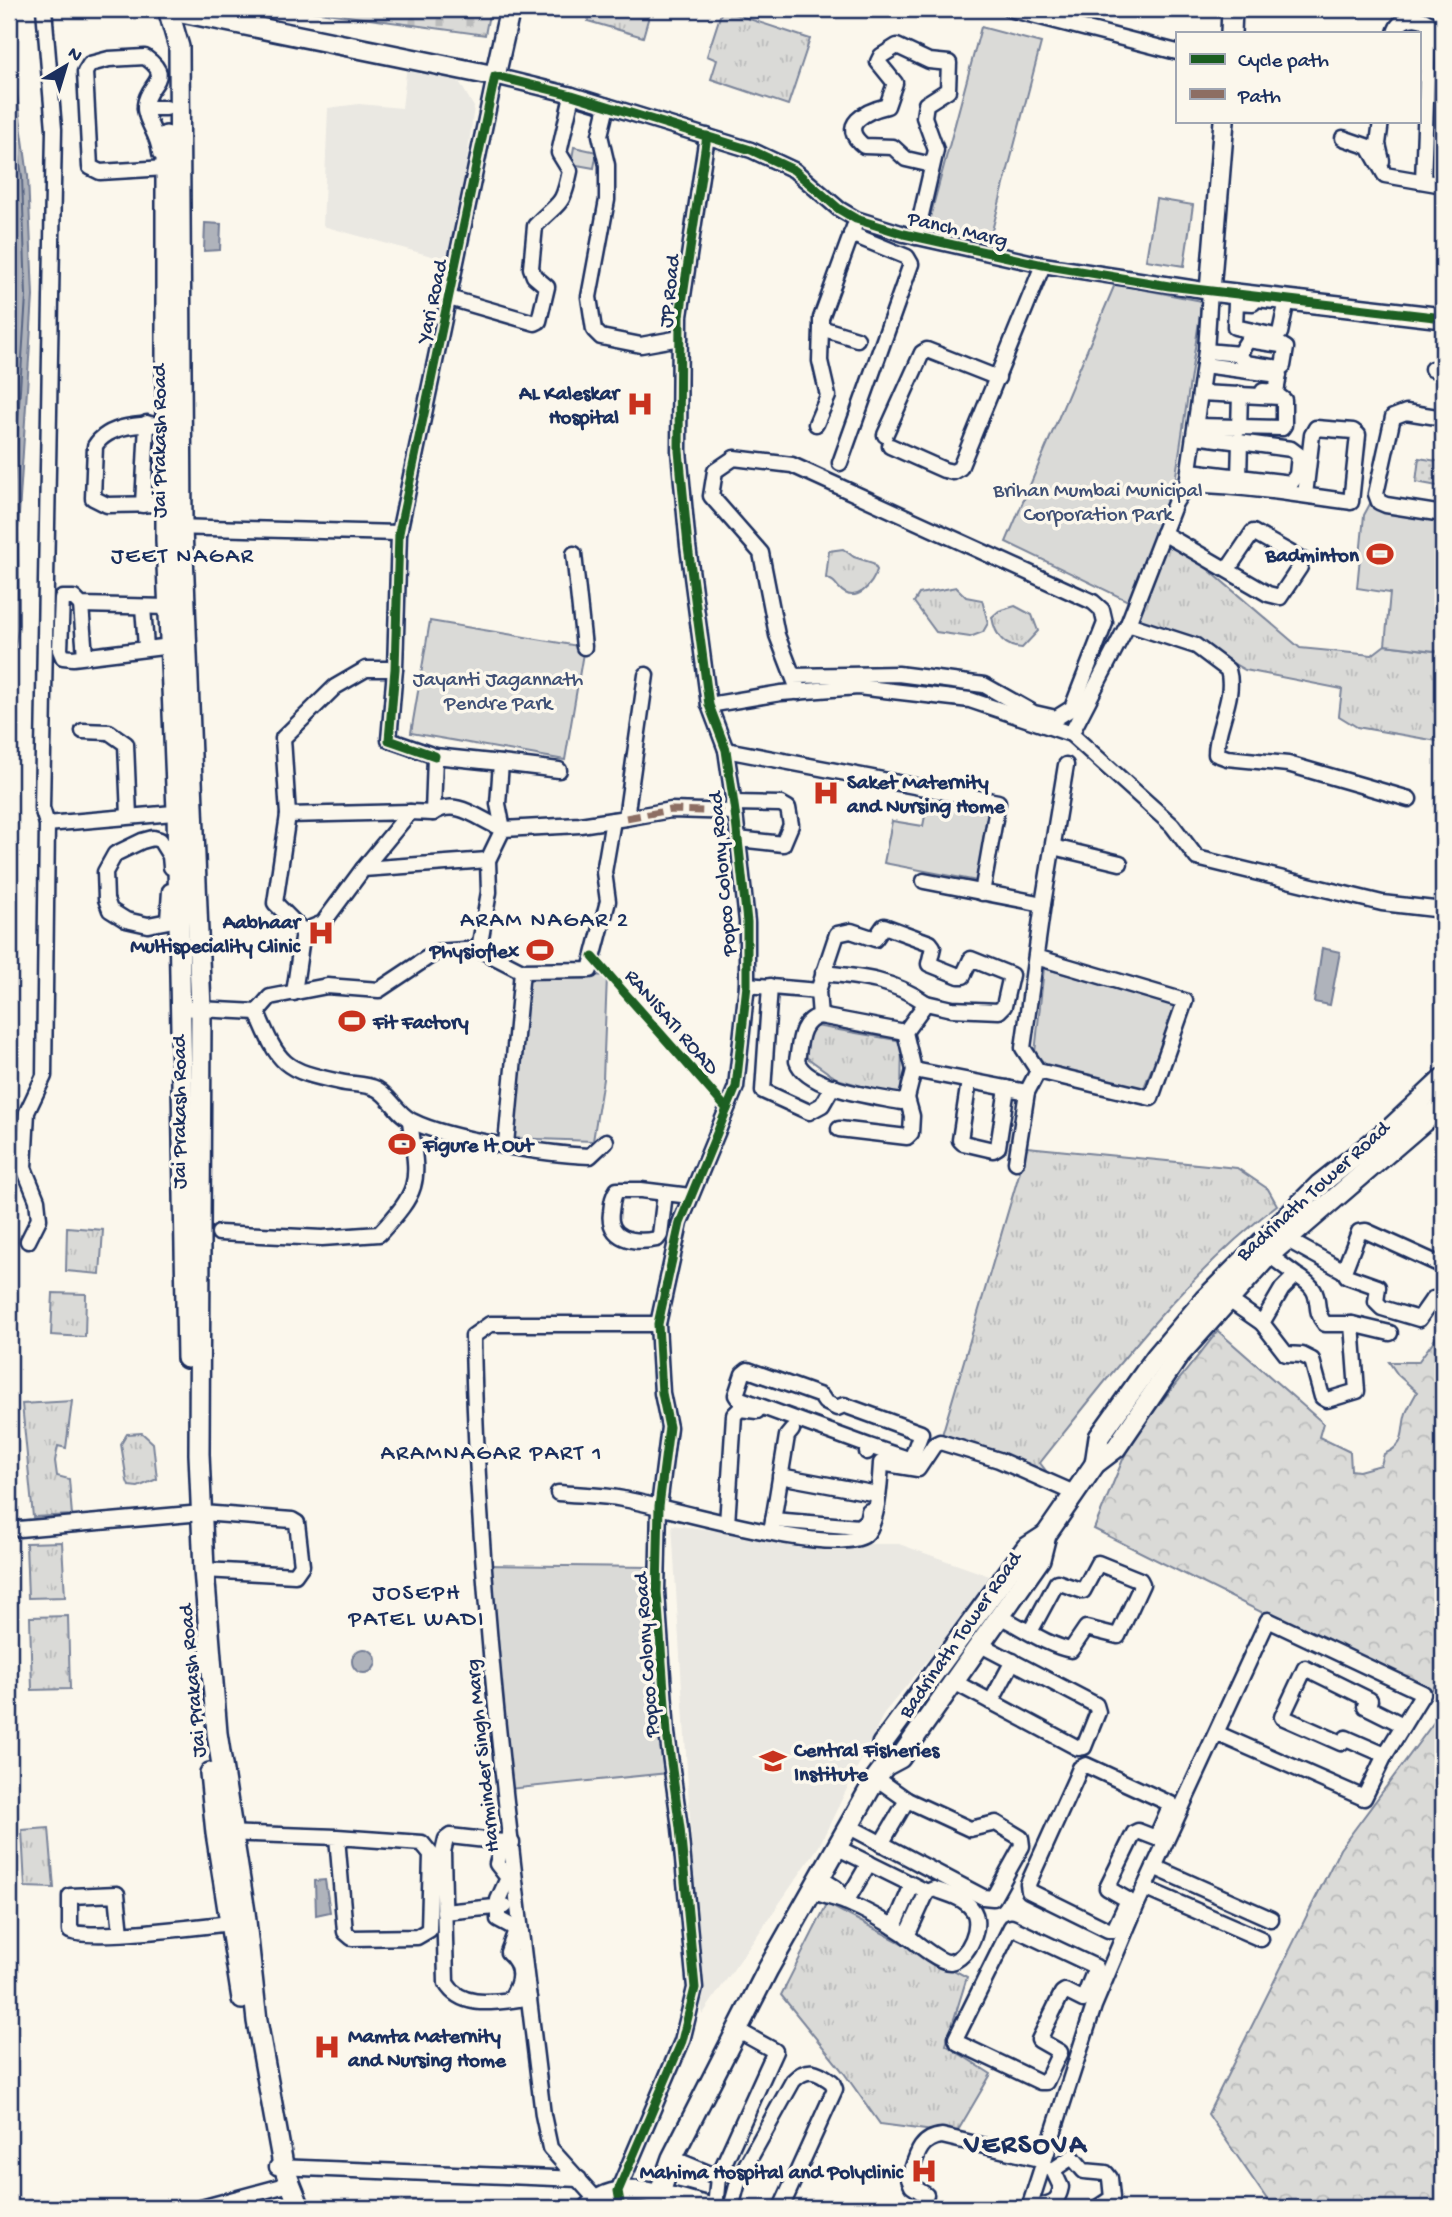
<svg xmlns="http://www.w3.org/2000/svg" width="1452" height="2217" viewBox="0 0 1452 2217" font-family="'Gochi Hand',sans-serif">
  <defs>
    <pattern id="grass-tufts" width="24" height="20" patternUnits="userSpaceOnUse" patternTransform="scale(1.75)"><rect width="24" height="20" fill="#dadad7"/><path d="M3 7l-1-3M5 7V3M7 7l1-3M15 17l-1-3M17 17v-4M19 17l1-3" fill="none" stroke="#babbbb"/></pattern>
    <pattern id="forest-crowns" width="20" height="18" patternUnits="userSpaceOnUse" patternTransform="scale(1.75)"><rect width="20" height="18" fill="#dadad7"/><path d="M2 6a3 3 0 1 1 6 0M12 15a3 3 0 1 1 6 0" fill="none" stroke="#babbbb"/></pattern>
    <pattern id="cemetery-stones" width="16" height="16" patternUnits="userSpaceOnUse" patternTransform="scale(1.75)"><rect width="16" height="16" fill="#dadad7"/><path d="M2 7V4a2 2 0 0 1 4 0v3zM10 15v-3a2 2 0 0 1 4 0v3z" fill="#babbbb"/></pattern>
    <pattern id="garden-dots" width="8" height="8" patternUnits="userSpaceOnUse" patternTransform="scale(1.75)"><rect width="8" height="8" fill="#dadad7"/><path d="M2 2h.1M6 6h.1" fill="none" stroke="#babbbb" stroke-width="1.8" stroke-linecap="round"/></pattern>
  </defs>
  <rect width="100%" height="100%" fill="#fbf7ec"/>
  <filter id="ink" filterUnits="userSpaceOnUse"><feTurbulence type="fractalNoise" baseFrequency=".0143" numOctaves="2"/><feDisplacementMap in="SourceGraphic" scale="14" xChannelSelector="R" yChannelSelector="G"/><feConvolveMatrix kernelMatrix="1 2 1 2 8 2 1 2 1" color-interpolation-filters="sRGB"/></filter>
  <g filter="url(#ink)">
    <g fill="#eae8e2">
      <path d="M408 56 446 59 474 107 453 262 323 226 328 108 359 104 402 108Z"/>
      <path d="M672 1525 823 1544H899L995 1578 884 1713 819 1846 702 2015Z"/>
    </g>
    <g fill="url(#grass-tufts)" stroke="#7a849a" stroke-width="2">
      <path d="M592 9H651L643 37 588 21Z"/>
      <path d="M722 10 810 39 788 105 711 79 717 60 707 56Z"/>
      <path d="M574 147 597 152 594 168 571 164Z"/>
      <path d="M1163 545 1189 553 1300 648 1372 655 1385 645 1443 652V742L1357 727 1339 716 1342 689 1245 670 1194 641 1132 622Z"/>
      <path d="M843 549 854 557 873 563 877 570C873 585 855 606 839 588 834 582 834 581 826 578L829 551Z"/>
      <path d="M956 587 966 597 982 600 988 623 983 632 970 637 936 632 914 602 919 594Z"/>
      <path d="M1015 606 1032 615 1038 631 1022 648C1004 647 995 635 992 617L999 611Z"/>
      <path d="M810 1025 902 1041 901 1097 837 1079 802 1054Z"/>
      <path d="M1027 1147 1237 1168 1268 1189 1277 1205C1183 1278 1113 1371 1040 1463L1057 1485 940 1442Z"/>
      <path d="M67 1227 103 1230 100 1274 66 1271Z"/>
      <path d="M53 1293 86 1294 85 1337 51 1335Z"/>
      <path d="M72 1401 66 1448 58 1446 55 1461 57 1476 69 1479 72 1515 33 1517 22 1404Z"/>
      <path d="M142 1433 153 1443 157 1479 138 1487 129 1486 127 1481 121 1444 127 1434Z"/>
      <path d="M62 1542 65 1597 28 1598 26 1543Z"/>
      <path d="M68 1616 70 1689 32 1690 30 1617Z"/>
      <path d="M49 1828 54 1888 25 1887 22 1830Z"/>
      <path d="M827 1904 967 1977 946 2045 991 2074 956 2134 880 2124 844 2073 781 1995Z"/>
    </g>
    <g fill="url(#forest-crowns)" stroke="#7a849a" stroke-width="2">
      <path d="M1443 1328V1674L1428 1695 1094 1529 1131 1440 1218 1331 1323 1423 1319 1437 1350 1452 1351 1470 1359 1471 1381 1465 1384 1454C1408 1444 1400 1432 1406 1413 1409 1406 1413 1399 1417 1392L1398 1375 1389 1362H1418Z"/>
      <path d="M1443 1710V2208H1273L1208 2114 1340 1849Z"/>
    </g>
    <path fill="url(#cemetery-stones)" stroke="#7a849a" stroke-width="2" d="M297 9H490L485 35Z"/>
    <g fill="#dadad7" stroke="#7a849a" stroke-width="2">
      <path d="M981 27 1041 43 989 242 928 225Z"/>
      <path d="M1156 199 1193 205 1184 266 1146 260Z"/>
      <path d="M1115 284 1202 301 1172 502 1130 602 1006 542Z"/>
      <path d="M1370 504 1443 521V652L1385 645 1390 593 1357 588 1364 515Z"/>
      <path d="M430 621 584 647 565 760 411 733Z"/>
      <path d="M929 796 990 808 977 881 884 863 892 821 923 826Z"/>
      <path d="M1044 968 1177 1006 1143 1090 1046 1065 1035 1053Z"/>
      <path d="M522 971 607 976 603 1079 593 1141 511 1138Z"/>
      <path d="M485 1565 653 1567 654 1659 668 1773 509 1789Z"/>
      <path d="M394 2201 561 2204H572V2208H394Z"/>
    </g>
    <path fill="url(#garden-dots)" stroke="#7a849a" stroke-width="2" d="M1419 458 1443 462V487L1416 482Z"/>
    <g fill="#afb3bb" stroke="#747e96" stroke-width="2">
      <path d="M9 36 28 176 33 296 18 530 19 625 9 680Z"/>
      <path d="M205 223 221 224 220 250 204 251Z"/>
      <path d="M1322 948 1340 952 1330 1005 1314 1002Z"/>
      <circle cx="364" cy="1661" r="12"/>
      <path d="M325 1880 330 1912 316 1915 315 1881Z"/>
    </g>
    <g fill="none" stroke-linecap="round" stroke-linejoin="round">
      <g stroke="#566483" stroke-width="2">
        <path d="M9 81 22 177 26 296 11 530 12 624 9 644"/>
        <path d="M9 147 17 295 9 424"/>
      </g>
      <path stroke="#747e96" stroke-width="4.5" d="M9 1522 46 1520"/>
      <g stroke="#1b2f5e" stroke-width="19">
        <g id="street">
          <path d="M1009 9 1177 52"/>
          <path d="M1395 33C1399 18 1416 14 1429 23L1423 181"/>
          <path d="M607 106 600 135 607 165V200L589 297 594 330 601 337 641 345 680 338"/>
          <path d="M145 108H166"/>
          <path d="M1381 121 1378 144 1382 161"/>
          <path d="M1343 138 1369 147 1385 175 1443 185"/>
          <path d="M160 153C159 134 144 121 145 105 147 83 175 78 145 57L109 59 90 64 85 72 90 167 100 172 166 168"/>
          <path d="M854 227 821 318V328L857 339"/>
          <path d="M916 237 936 150 924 117 926 104 948 90 949 63 929 61 897 46 881 56 878 62 895 83 887 106C866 111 837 125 864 146L893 147 906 159 932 165"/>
          <path d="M449 298 535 323 539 321 547 287 534 276 531 268 535 226C559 200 562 210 570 171L559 153 572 95"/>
          <path d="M1253 303 1236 302 1235 327 1275 336 1280 333 1287 300"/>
          <path d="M1206 351 1239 354 1248 340 1281 345 1286 348 1283 366 1280 368 1245 363 1239 354"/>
          <path d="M1204 365 1279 375 1276 392 1263 391"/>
          <path d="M1432 369 1443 370"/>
          <path d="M1443 418 1406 412 1393 417 1376 494 1379 502 1386 505 1443 514"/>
          <path d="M816 424 828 396 820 361 821 328"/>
          <path d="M1197 426 1282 428 1284 425V400L1280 397 1200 393"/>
          <path d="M1239 429 1240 394"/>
          <path d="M885 435 922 353 927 350 998 378"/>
          <path d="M890 446 944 470 953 472 960 468 1043 265"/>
          <path d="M840 463 911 264 907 257 851 234"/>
          <path d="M1190 471 1291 483 1297 475 1299 455 1291 449 1195 436"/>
          <path d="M1239 477 1240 442"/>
          <path d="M1187 484C1242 486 1296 494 1351 502L1358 435 1353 431 1316 428 1312 435 1305 495"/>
          <path d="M166 504 107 505 93 498 95 446C108 424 144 424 166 424"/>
          <path d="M143 505 147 423"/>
          <path d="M173 527 399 533"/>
          <path d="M1163 533 1268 594 1280 597 1300 567 1301 559 1253 532 1228 569"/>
          <path d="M574 554 584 647"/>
          <path d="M81 605 85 656"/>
          <path d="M143 607 146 647"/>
          <path d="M169 607 81 605 74 598H62L60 650 63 657 73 658 171 646"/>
          <path d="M1128 624 1196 646 1228 670C1236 698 1216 725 1216 754L1227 758 1288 764 1409 799"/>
          <path d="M793 676 898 674 984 685 1034 713 1056 718 1072 708 1105 623 1102 610 1093 602 792 465 734 458 715 471 711 496 761 553 777 635 799 692"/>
          <path d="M709 705 781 693 858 687 970 700 1071 734 1172 825 1197 858 1382 903 1443 910"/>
          <path d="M83 731 109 732 126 744 129 816"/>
          <path d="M726 750 998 802 982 893"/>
          <path d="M435 756 389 740 395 669 399 533 495 76 572 95 751 150 794 170 839 209 856 219 904 234 1043 265 1210 291 1206 351 1187 484 1175 503 1128 624 1071 734"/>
          <path d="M733 803 781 804 788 808 791 825 783 844 738 839"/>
          <path d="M410 812 433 813 435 756 501 763"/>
          <path d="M433 813C457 797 479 820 503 829"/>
          <path d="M288 815 275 903 303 931"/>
          <path d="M626 818 671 810 735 812"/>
          <path d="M47 824 185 812"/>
          <path d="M503 829 498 804 501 763 559 770"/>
          <path d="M1053 847 1120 863"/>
          <path d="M171 867 170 856 160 840 153 838 142 841 115 854 105 872 106 899 110 910 126 920 148 925 179 919"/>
          <path d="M363 869 410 812 288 815 283 738 335 687 366 669H395"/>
          <path d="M924 881 1043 904"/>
          <path d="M168 920 170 891"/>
          <path d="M303 931 323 923 363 869 488 860"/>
          <path d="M479 949 522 971 506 1144"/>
          <path d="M1036 957 1185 1001 1151 1098 1038 1071 1023 1048 1043 904 1066 765"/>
          <path d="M522 971 590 970 608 901 604 872 613 820"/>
          <path d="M823 973C863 977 893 980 926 1003"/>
          <path d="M747 985 818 991"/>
          <path d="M770 986 763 1091 809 1112 822 1105 833 1086"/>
          <path d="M294 993 303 931"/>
          <path d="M180 1008 257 1012 270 997 327 986 379 990 436 952 479 949 489 892 488 860 503 829 580 825 626 818 646 675"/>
          <path d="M257 1012C279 1065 283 1070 340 1082 352 1085 365 1083 377 1089 391 1097 397 1114 412 1121 449 1140 548 1154 590 1156L606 1141"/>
          <path d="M820 1016C799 1021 800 1044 797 1061 806 1089 876 1097 901 1102L907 1098 914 1070"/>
          <path d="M905 1032 926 1003 952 1009 999 1011 1004 1006 1011 975 971 959 963 976H959L929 964 933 947 930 943 884 926 875 939 851 931 837 934 818 991 820 1016 905 1032 914 1070 1027 1092"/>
          <path d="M969 1081 960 1140 963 1143 993 1150 998 1147 1007 1088"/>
          <path d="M839 1129 907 1137 911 1133 912 1116 907 1098"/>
          <path d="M1016 1162 1027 1092 1038 1071"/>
          <path d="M665 1193 660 1235 657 1239C634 1244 607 1239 611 1212 612 1204 612 1197 617 1190H641L690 1196"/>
          <path d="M219 1233 322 1238 379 1234C423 1187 418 1182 410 1121"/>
          <path d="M1286 1239 1344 1271"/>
          <path d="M28 1241 39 1219 37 1200 24 1168 27 1112 44 1076 47 824 42 808 54 129 44 9"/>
          <path d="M1269 1255 1296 1275 1282 1289 1262 1323 1286 1354 1302 1355 1312 1360 1322 1397 1327 1400 1357 1391 1352 1324H1325C1309 1305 1329 1294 1296 1275"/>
          <path d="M1443 1266 1366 1231 1359 1232 1344 1271 1347 1276 1378 1287 1376 1302 1382 1308 1419 1319 1433 1299 1443 1303"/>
          <path d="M1229 1300 1262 1323"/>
          <path d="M1352 1324 1390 1333"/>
          <path d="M867 1452 869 1446 738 1398 736 1395 743 1374 748 1370 821 1396 825 1402 837 1408 844 1405 921 1433 911 1460 869 1446"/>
          <path d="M780 1476 872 1493"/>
          <path d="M558 1493C580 1495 602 1495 623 1499 665 1506 834 1558 865 1535 878 1525 880 1480 881 1463L918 1469 934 1445 940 1442 999 1460 1074 1493"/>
          <path d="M773 1520 859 1527 867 1520 869 1511"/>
          <path d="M727 1524 734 1415 740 1409 757 1411"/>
          <path d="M772 1527 787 1436 792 1430"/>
          <path d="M19 1529 202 1513 292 1520 297 1523 302 1565 295 1575 204 1570"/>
          <path d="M999 1616C1022 1627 1046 1645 1071 1650L1086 1628 1118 1636 1142 1584 1140 1580 1098 1563 1083 1591 1057 1582 1030 1632"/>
          <path d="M954 1682 1078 1748 1084 1747 1098 1712 1096 1705 979 1644"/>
          <path d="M991 1702 1013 1661"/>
          <path d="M1385 1755 1346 1738 1341 1743 1282 1717 1305 1668 1370 1700 1365 1706 1403 1725"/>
          <path d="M1086 1765 1171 1804 1156 1838 1138 1831 1134 1833 1107 1888 1128 1900 1114 1930H1108L1029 1891 1028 1884 1075 1780 1080 1768Z"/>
          <path d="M850 1827 983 1897 993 1898 1022 1846 1021 1838 996 1823 970 1829 907 1800 876 1778"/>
          <path d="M224 1833 337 1837 422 1843 431 1854 429 1930 417 1937 352 1938 345 1932 337 1837"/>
          <path d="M503 1842 497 1864 508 1878 498 1900V1919L513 1927 515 1933 508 1952C524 1966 521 1984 510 1999"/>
          <path d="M512 1843 450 1836 446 1839 443 1852 446 1983C463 2012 502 2000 529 1998"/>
          <path d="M881 1844 907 1800"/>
          <path d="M1154 1867 1271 1919"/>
          <path d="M820 1878 836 1888 846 1902"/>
          <path d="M1144 1888 1261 1939"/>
          <path d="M813 1891C825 1897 836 1898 848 1903 867 1911 888 1923 905 1934 914 1941 940 1963 950 1962 969 1959 984 1923 972 1909 963 1897 947 1894 934 1889L927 1892 838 1848"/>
          <path d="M846 1902 869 1863"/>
          <path d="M444 1912 505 1906"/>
          <path d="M894 1927 912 1885"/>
          <path d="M1011 1927 1096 1967 1083 2000 1065 1991 1062 1993 1039 2040 1060 2052 1046 2082H1040L958 2043 956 2038Z"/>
          <path d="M121 1933 117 1894 70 1896V1931C83 1941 206 1926 230 1923"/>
          <path d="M907 1936 927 1892"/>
          <path d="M672 2158 718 2177 775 2051 737 2030"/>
          <path d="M277 2167 579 2179"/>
          <path d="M926 2195 912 2186 909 2179C916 2159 918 2138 942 2136L1044 2160"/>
          <path d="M201 2208 290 2184"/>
          <path d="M604 2208 550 2148 543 2115C512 1856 477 1596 473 1336L490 1324H658"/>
          <path d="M621 2208 618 2191 682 2041 695 1988 680 1828 667 1733 657 1592 659 1506 669 1427 662 1393 658 1324 680 1223 736 1087 747 985V922L735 812 726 750 709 705 688 546 679 451 680 316 707 136"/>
          <path d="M715 2208 718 2177"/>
          <path d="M731 2208 739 2178 793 2081C807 2066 817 2071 832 2082L835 2089 781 2208"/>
          <path d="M1029 2208 1094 2006 1137 1904 1268 1620 1423 1693 1385 1755 1364 1798 1216 1733"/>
          <path d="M1037 2208C1049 2201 1057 2207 1061 2187L1053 2170 1072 2157 1084 2171 1106 2173 1110 2178 1112 2198 1097 2208"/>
        </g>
      </g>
      <g stroke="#1b2f5e" stroke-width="24">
        <g id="secondary">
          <path d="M167 9 495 76 510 9"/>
          <path d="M168 9 179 47 182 528 201 1009 199 1454 204 1570 217 1733 245 1912 257 2021 283 2165 300 2208"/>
          <path d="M1231 33 1232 9"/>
          <path d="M1224 121 1210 291 1443 318"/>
          <path d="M166 136V540L177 811 187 1358"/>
          <path d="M1095 1464 1099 1437 1156 1357 1205 1299 1319 1185 1392 1127 1443 1079"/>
          <path d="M885 1766 882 1744 1026 1548 1046 1535"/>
          <path d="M210 1773 216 1833 242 1999"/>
          <path d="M659 2195 672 2158 768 1969 876 1778 885 1766 900 1758 1040 1559 1046 1535 1095 1464 1116 1448 1180 1354 1269 1255 1443 1105"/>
          <path d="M588 2208C618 2175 675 2199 712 2208"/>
        </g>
      </g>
      <use href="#street" stroke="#fbf7ec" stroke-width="14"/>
      <use href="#secondary" stroke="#fbf7ec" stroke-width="19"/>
      <path stroke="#8d6e63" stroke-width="7" stroke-dasharray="14 7" stroke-linecap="butt" d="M626 818 671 810 735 812"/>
      <g stroke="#fbf7ec" stroke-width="13">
        <g id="cycleway">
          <path d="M435 756 389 740 395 669 399 533 495 76 572 95 751 150 794 170 839 209 856 219 904 234 1043 265 1169 286 1443 318"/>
          <path d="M593 957 727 1109"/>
          <path d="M621 2208 618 2191 682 2041 695 1988 680 1828 667 1733 657 1592 659 1506 669 1427 662 1393 658 1324 680 1223 736 1087 747 985V922L735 812 726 750 709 705 688 546 679 451 680 316 707 136"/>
        </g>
      </g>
      <use href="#cycleway" stroke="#1b5e20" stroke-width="9"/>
    </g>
  </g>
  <defs>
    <g id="hospital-bare" transform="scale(2.1)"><path d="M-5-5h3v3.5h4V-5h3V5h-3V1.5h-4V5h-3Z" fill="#c8321e" stroke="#fbf7ec" stroke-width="2.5" paint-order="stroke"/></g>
    <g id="stadium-bare" transform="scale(2.1)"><path d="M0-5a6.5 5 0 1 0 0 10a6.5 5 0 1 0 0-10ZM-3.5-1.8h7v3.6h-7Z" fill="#c8321e" stroke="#fbf7ec" stroke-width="2.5" paint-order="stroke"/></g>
    <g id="university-bare" transform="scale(2.1)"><path d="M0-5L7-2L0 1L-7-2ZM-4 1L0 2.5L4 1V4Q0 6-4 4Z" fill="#c8321e" stroke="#fbf7ec" stroke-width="2.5" paint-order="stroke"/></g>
  </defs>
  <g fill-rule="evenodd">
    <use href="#hospital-bare" x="640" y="404"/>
    <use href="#stadium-bare" x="1380" y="554"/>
    <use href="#hospital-bare" x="826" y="793"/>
    <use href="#hospital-bare" x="321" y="933"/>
    <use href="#stadium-bare" x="540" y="950"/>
    <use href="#stadium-bare" x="352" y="1021"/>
    <use href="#stadium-bare" x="402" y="1144"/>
    <use href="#university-bare" x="773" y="1761"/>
    <use href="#hospital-bare" x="327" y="2047"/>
    <use href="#hospital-bare" x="924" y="2171"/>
  </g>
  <g text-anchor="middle" stroke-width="7" stroke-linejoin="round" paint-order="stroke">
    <g font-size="21" fill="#1b2f5e" stroke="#fbf7ec">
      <text transform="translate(958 228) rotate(13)" y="7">Panch Marg</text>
      <text transform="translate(668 291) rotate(-84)" y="7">JP Road</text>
      <text transform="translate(431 301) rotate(-78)" y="7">Yari Road</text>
      <text transform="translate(158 441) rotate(-90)" y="7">Jai Prakash Road</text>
      <text transform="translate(721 874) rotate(-95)" y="7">Popco Colony Road</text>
      <text transform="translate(673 1021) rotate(49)" y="7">RANISATI ROAD</text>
      <text transform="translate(178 1112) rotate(-90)" y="7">Jai Prakash Road</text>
      <text transform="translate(1312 1190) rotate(-42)" y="7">Badrinath Tower Road</text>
      <text transform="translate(959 1634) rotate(-55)" y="7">Badrinath Tower Road</text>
      <text transform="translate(645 1655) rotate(-94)" y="7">Popco Colony Road</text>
      <text transform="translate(191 1681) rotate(-95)" y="7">Jai Prakash Road</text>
      <text transform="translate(481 1756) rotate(-96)" y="7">Harminder Singh Marg</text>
    </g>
    <g font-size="21" font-weight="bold" fill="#1b2f5e" stroke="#fbf7ec" text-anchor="end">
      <text x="619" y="399">AL Kaleskar<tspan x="619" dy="24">Hospital</tspan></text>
      <text x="1359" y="561">Badminton</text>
      <text x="847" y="788" text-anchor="start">Saket Maternity<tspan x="847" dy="24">and Nursing Home</tspan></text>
      <text x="300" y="928">Aabhaar<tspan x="300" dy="24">Multispeciality Clinic</tspan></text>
      <text x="519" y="957">Physioflex</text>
      <text x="373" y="1028" text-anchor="start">Fit Factory</text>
      <text x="423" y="1151" text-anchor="start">Figure It Out</text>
      <text x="794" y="1756" text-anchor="start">Central Fisheries<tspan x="794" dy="24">Institute</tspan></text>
      <text x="348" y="2042" text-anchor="start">Mamta Maternity<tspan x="348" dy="24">and Nursing Home</tspan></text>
      <text x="903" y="2178">Mahima Hospital and Polyclinic</text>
    </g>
    <g font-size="21" fill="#415176" stroke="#fbf7ec">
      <text x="1098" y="496">Brihan Mumbai Municipal<tspan x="1098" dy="24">Corporation Park</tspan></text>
      <text x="498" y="685">Jayanti Jagannath<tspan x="498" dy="24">Pendre Park</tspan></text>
    </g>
    <g font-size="23" letter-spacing="2" fill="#1b2f5e" stroke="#fbf7ec">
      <text x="183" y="562">JEET NAGAR</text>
      <text x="545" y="926">ARAM NAGAR 2</text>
      <text x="492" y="1459">ARAMNAGAR PART 1</text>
      <text x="417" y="1599">JOSEPH<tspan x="417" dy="26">PATEL WADI</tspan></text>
    </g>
    <g font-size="28" font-weight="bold" letter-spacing="2" fill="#1b2f5e" stroke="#fbf7ec">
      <text x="1026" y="2152">VERSOVA</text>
    </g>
  </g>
  <rect width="1452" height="2217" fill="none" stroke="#fbf7ec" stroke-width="35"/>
  <rect x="18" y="18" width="1417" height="2182" fill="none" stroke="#1b2f5e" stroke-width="2.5" filter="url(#ink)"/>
  <rect x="1176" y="32" width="245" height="91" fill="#fbf7ec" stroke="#a1a7b3" stroke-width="2"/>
  <rect x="1190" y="54" width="35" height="10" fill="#1b5e20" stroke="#a1a7b3" stroke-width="2"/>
  <text x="1238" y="66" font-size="21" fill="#1b2f5e">Cycle path</text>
  <rect x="1190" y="89" width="35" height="10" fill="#8d6e63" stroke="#a1a7b3" stroke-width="2"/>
  <text x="1238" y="102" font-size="21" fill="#1b2f5e">Path</text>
  <g transform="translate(66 66) rotate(38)" stroke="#fbf7ec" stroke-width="5" paint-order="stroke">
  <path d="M0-5L12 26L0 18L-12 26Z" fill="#1b2f5e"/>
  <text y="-10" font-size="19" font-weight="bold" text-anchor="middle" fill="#1b2f5e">N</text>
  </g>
</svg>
